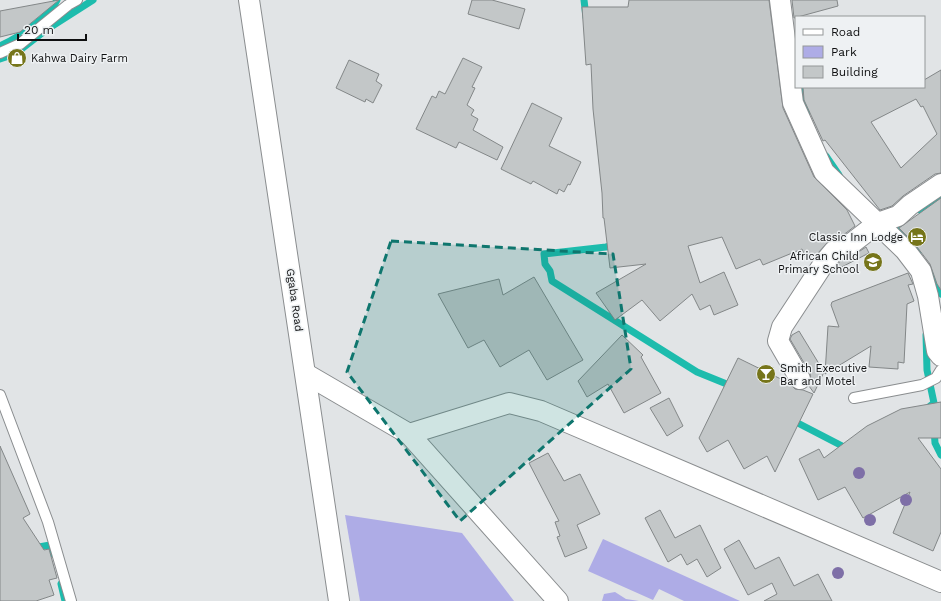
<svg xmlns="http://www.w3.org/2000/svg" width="941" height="601" viewBox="0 0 941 601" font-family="'Work Sans',sans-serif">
  <rect width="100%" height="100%" fill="#e1e4e6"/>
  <g fill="#aeace6">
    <path d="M345 515 462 533 514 601H360Z"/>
    <path d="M603 539 740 601H684L659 589 653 600 588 571Z"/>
    <path d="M615 592 626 599 639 601H602L604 594Z"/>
  </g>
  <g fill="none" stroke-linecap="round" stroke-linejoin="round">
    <g stroke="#1dbcad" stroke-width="7">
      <path d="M584 0 586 17"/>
      <path d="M0 46C17 38 49 18 57 0"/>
      <path d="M0 59 15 54 46 30 93 0"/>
      <path d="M800 89 807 112"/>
      <path d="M826 156 839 175"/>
      <path d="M920 210 941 195"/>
      <path d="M903 221 898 225 919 251"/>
      <path d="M612 242 614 245 606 247 544 254 545 264 550 271 552 281 697 372 734 387"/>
      <path d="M928 269 941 294"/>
      <path d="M926 335 927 370 934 403 930 406 931 410"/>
      <path d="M790 419 848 449"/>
      <path d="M934 428 935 443 941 455"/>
      <path d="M35 550 39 547 50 545 53 554"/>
      <path d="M61 584 65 601"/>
    </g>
  </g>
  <g fill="#c3c7c8" stroke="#838788" fill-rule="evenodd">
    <path d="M59 0 20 32 0 37V11Z"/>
    <path d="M472 0H492L525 9 519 29 468 14Z"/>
    <path d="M629 0H769L783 108 814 177 847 210 855 226 846 233 829 241 817 254 806 258 802 249 763 265 760 259 736 269 722 237 688 246 700 283 724 272 738 305 714 315 710 305 700 310 692 294 660 321 642 300 615 320 596 293 646 264 610 268 604 218H603L602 193 593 109 591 64 586 65 582 7H628Z"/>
    <path d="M792 0H837L838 6 794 18Z"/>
    <path d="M463 58 482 67 472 87 475 88 467 105 474 110 471 115 478 119 473 130 503 147 497 160 459 142 456 148 416 129 432 96 436 98 439 91 445 94Z"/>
    <path d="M349 60 379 74 376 81 382 85 373 103 366 99 365 102 336 88Z"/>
    <path d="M941 70V173L935 174 903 196 892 206 880 210 825 140 823 141 804 100 803 87H924V80ZM916 99 921 107 923 106 937 134 901 168 871 122Z"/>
    <path d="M532 103 562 118 549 146 581 162 570 185 568 184 564 192 559 189 557 194 533 181 531 184 501 169Z"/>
    <path d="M941 198V290L937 284 930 264 914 243 899 228Z"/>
    <path d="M866 247 869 253 832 272 841 260 857 253Z"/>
    <path d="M908 273 913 284 908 285 914 301 907 304 904 363 898 362V369L869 367 871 346 825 374 828 326 839 327 831 305 832 302Z"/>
    <path d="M534 277 583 360 547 380 529 350 500 367 484 340 468 348 438 294 499 279 503 295Z"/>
    <path d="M799 331 824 372 814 393 809 386 811 379 810 373 790 339 792 335Z"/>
    <path d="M622 335 643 355 641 357 661 393 624 413 608 384 587 397 578 381Z"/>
    <path d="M738 358 789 383 795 389 803 390 813 394 775 472 767 456 744 469 728 440 707 452 699 438Z"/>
    <path d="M669 398 683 426 667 436 650 408Z"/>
    <path d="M941 402V438H918L941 469V532L933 551 893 533 910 492 863 518 845 487 818 500 799 459 819 449 824 458 867 426 901 409Z"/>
    <path d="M0 446 30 514 23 518 44 550 49 549 57 578 49 580 54 595 36 601H0Z"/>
    <path d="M548 453 564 481 580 474 600 514 577 525 587 548 565 557 557 537 560 536 555 522 559 521 529 463Z"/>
    <path d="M660 510 675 538 700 525 721 568 707 577 697 559 687 565 681 554 668 562 645 518Z"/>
    <path d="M739 540 755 569 779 557 794 586 818 574 832 601H764L777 594 772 583 748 595 724 549Z"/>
  </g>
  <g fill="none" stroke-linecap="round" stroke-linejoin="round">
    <g stroke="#8a8d8f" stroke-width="12">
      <g id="service">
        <path d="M0 53 20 44 68 5 77 0"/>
        <path d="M0 395 48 522 71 601"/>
        <path d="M854 398 922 385 936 378 941 370"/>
      </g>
    </g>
    <g stroke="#8a8d8f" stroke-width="22">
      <g id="minor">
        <path d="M249 0 339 601"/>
        <path d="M780 0 793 103 824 172 905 250 921 271 928 296 937 351 941 356"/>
        <path d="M306 374 409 434 558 601"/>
        <path d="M800 379 778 341 782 327 824 263 834 251 852 243 878 223 898 216 910 205 941 184"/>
        <path d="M409 434 509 403 541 411 941 582"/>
      </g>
    </g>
    <use href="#service" stroke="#fff" stroke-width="10"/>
    <use href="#minor" stroke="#fff" stroke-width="20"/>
  </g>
  <g fill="#7e6fa7">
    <circle cx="859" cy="473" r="6"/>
    <circle cx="906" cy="500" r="6"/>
    <circle cx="870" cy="520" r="6"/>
    <circle cx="838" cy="573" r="6"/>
  </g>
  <path fill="#0f766e" fill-opacity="0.2" stroke="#0f766e" stroke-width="3" stroke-dasharray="8 5" stroke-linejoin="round" d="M391 241 613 254 631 369 460 521 347 372Z"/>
  <defs>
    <g id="shop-disc" transform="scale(1)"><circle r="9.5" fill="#76751a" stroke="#eef1f3"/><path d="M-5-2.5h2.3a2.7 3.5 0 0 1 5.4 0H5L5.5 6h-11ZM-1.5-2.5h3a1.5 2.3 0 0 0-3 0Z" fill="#fff"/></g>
    <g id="hotel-disc" transform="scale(1)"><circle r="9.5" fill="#76751a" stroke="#eef1f3"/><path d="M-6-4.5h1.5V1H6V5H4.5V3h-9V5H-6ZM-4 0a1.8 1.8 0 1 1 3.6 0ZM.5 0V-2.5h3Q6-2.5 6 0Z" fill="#fff"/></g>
    <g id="school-disc" transform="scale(1)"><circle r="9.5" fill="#76751a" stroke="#eef1f3"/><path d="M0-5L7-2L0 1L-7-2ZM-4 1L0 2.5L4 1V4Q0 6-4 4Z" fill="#fff"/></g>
    <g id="bar-disc" transform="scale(1)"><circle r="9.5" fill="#76751a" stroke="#eef1f3"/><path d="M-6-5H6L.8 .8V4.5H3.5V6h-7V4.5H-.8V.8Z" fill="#fff"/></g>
  </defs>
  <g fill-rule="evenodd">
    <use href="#shop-disc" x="17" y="58"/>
    <use href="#hotel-disc" x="917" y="237"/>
    <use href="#school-disc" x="873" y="262"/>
    <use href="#bar-disc" x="766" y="374"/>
  </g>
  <g text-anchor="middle" stroke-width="3" stroke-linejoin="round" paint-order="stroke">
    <g font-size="11" fill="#0e0f10" stroke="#eef1f3" text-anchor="start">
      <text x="31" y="62">Kahwa Dairy Farm</text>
      <text x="903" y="241" text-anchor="end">Classic Inn Lodge</text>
      <text x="859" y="260" text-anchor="end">African Child<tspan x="859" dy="13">Primary School</tspan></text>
      <text x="780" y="372">Smith Executive<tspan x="780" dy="13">Bar and Motel</tspan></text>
    </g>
    <g font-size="11" fill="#0e0f10" stroke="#eef1f3">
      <text transform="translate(295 300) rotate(82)" y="4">Ggaba Road</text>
    </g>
  </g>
  <rect x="795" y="16" width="130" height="72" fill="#eef1f3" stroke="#949798"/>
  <rect x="803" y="29" width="20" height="6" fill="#ffffff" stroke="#949798"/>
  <text x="831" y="36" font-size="12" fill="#0e0f10">Road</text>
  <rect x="803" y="46" width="20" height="12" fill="#aeace6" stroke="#949798"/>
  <text x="831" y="56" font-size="12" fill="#0e0f10">Park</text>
  <rect x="803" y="66" width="20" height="12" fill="#c3c7c8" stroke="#949798"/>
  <text x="831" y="76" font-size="12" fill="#0e0f10">Building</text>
  <path d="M18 34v6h68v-6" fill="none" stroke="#0e0f10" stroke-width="2"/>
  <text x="24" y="34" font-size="12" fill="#0e0f10" stroke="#eef1f3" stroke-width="3" paint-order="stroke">20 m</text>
</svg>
